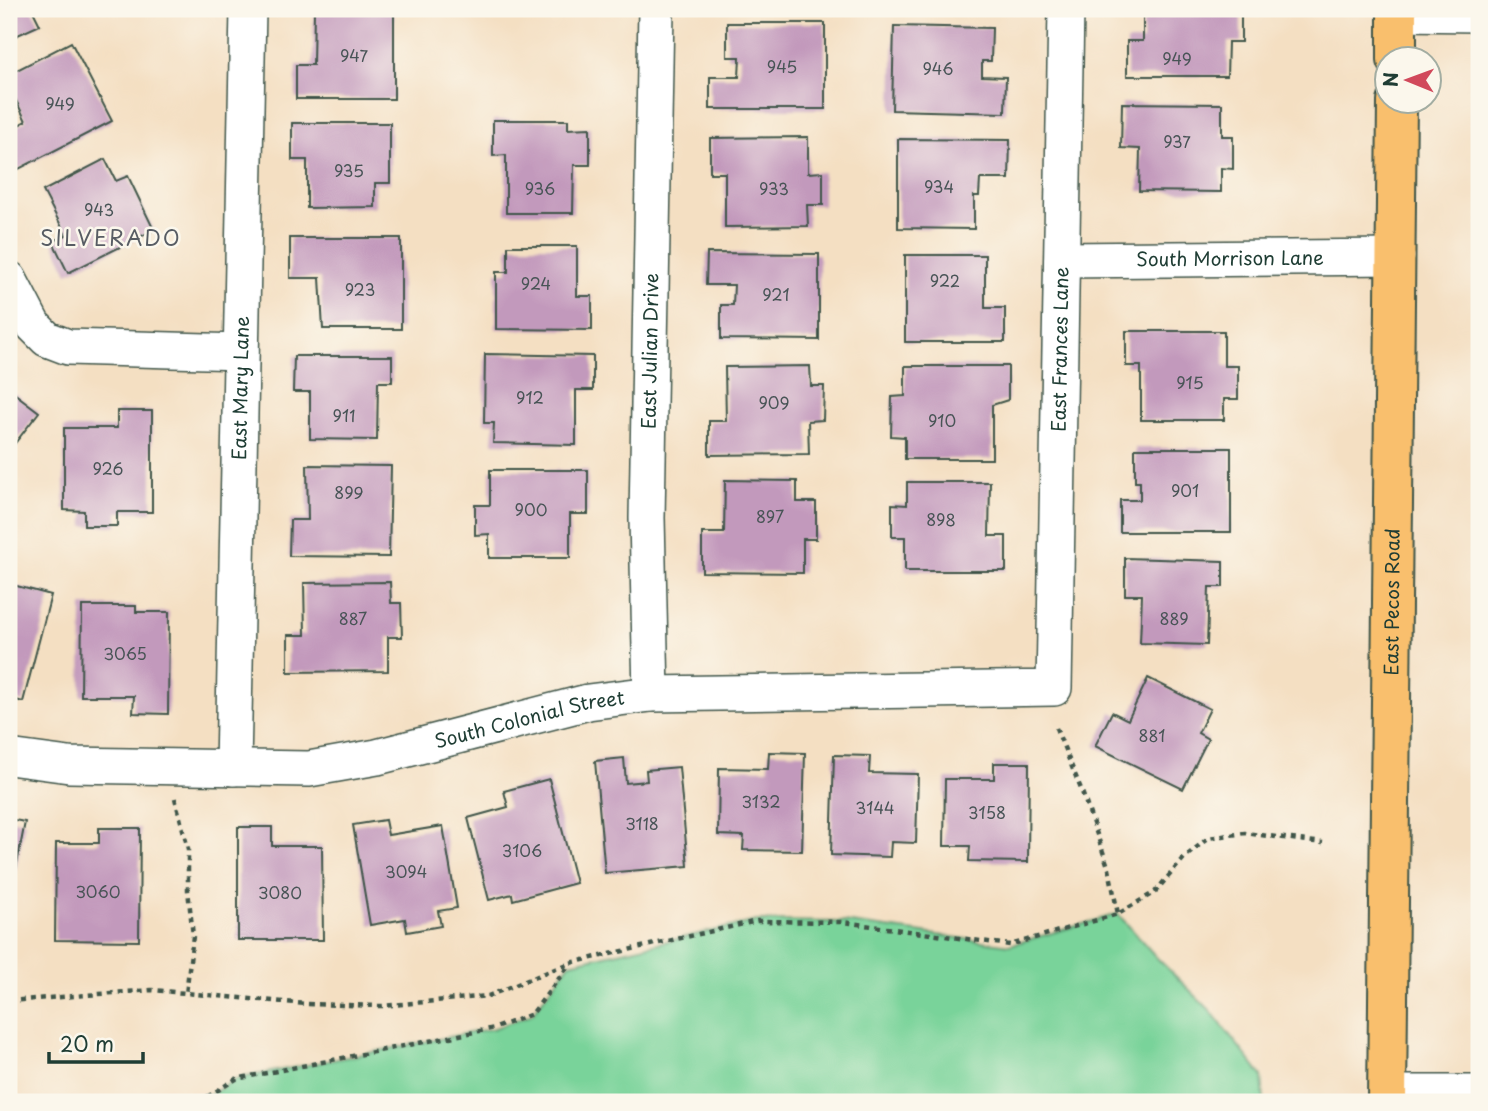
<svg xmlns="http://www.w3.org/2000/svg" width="1488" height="1111" viewBox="0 0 1488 1111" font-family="'Playpen Sans',sans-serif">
  <rect width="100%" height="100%" fill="#fbf7ec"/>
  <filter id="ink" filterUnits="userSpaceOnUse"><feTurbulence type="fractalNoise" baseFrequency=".0143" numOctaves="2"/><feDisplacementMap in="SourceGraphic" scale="14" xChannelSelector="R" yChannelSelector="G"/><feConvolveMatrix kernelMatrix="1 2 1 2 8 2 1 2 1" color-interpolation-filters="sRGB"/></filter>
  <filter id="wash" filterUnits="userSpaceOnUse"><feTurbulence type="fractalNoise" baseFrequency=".00686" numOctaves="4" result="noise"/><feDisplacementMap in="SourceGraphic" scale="28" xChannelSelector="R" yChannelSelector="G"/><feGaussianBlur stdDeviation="1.57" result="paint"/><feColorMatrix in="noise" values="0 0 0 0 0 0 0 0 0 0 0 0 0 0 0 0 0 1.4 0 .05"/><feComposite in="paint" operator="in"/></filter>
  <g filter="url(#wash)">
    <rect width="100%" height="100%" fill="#f4dfc2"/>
    <path fill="#79d39a" stroke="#4c8867" stroke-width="2" d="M1118 914 1157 958 1209 1009 1262 1076 1264 1102H199L236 1079 495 1028 532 1014 570 963 757 921 843 922 1010 945Z"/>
    <g id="blocks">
      <g fill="#c299bc">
        <path d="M9 9H32L40 25 9 39Z"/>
        <path d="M1143 9H1241V42H1228L1227 76H1127V41H1143Z"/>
        <path d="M314 10H394V99H296V65H313Z"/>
        <path d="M727 23H825V109H710V77H739L740 57H727Z"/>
        <path d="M894 26 992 28 991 61H982V76L1006 77 1005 113 892 110Z"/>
        <path d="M71 42 112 121 13 172 9 163V130L26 121 9 86V74Z"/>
        <path d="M1122 103 1222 104V136H1233V169L1221 168V192L1139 191 1140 149 1121 148Z"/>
        <path d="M493 120H568V129L590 128V165H574L573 213H506V155L493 156Z"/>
        <path d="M292 123H390V183H375V207L307 208V160H292Z"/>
        <path d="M808 137V173L823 172V205H807L808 226 725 227V173H710V138Z"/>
        <path d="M898 139 1010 140 1009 179H980L979 196H974V229L898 228Z"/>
        <path d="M105 159 116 181 128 176 154 230 68 273 53 242 66 235 43 191Z"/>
        <path d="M290 238H401V329H323L320 278H290Z"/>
        <path d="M508 246H577V296H592V330L496 329V272H508Z"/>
        <path d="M707 253 819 254V340L721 339V305H733L734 285H706Z"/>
        <path d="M905 255H985V308H1005V342H905Z"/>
        <path d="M1126 331H1224V366H1238V399H1224V420H1141V366H1126Z"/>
        <path d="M485 354 593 356V390H576V445L493 443 494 423H484Z"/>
        <path d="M294 356H392V382H378L377 440 310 439V392H293Z"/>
        <path d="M810 366 811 386H824L823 420 808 421 809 454 709 455V421H726L725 367Z"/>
        <path d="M905 366H1008V400L992 405V459H905V437L891 436 892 397 905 396Z"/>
        <path d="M14 393 39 412 9 451V400Z"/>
        <path d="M117 411H152V512H117V526H84V511L64 510V428H117Z"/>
        <path d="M1135 448H1231V532H1120V500H1140V482H1135Z"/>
        <path d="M307 465 391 466 389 557 289 556 290 520H308Z"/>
        <path d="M490 470H588V514H570V558H489V534L475 535V505H490Z"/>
        <path d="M725 480 797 481V502H816V539H803V573L702 572V533H724Z"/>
        <path d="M907 482H990L989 536H1006V571H905V537H892V504L907 505Z"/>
        <path d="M1125 558 1223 561V587H1209L1207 645 1140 643 1142 595H1125Z"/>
        <path d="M390 582 391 603H401L402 637H388V671L288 672V635H305L304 583Z"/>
        <path d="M9 584 51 595 23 702 9 698Z"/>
        <path d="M82 606H136V612H169L168 714 133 713 134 696H81Z"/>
        <path d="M1148 678 1210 709 1198 733 1208 739 1183 789 1095 746 1112 712 1128 720Z"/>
        <path d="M769 752 805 753 802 851 743 850 744 836 718 835 719 768 768 769Z"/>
        <path d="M834 755 870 756 869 773 918 774 916 843 891 842 890 857 831 855Z"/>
        <path d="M624 758 626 783 647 781 646 770 679 767 688 866 605 873 595 761Z"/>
        <path d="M994 763H1029L1028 862 969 861 970 846H944L945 779H994Z"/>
        <path d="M549 779 576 883 513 900 512 894 489 900 468 818 508 807 504 791Z"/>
        <path d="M9 819 25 822 10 900H9Z"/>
        <path d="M385 820 388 835 443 826 457 908 438 911 441 926 407 932 405 919 370 925 353 825Z"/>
        <path d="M238 827H272V846H322L323 940H238Z"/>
        <path d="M99 828H140L139 941 55 940 56 843H99Z"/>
      </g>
    </g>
  </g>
  <g filter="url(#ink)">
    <use href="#blocks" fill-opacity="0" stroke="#3f5549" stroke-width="2"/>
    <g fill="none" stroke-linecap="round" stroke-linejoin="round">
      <g stroke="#3f5549" stroke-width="38">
        <g id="minor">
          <path d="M1397 13 1479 14"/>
          <path id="s1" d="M1062 260 1397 257"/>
          <path d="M9 279 33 325 47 339 68 347 241 352"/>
          <path id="s2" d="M651 694 647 518 656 9"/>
          <path id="s3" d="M9 757 69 765 309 769 377 757 588 702 651 694 1054 688 1066 9"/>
          <path id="s4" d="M233 768 248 9"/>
          <path d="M1387 1093H1479"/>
        </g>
      </g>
      <g stroke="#3f5549" stroke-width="42">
        <g id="major">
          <path d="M1397 60V9"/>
          <path id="s5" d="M1387 1102 1397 102"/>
        </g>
      </g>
      <g stroke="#3f5549" stroke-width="4.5" stroke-dasharray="5 5" stroke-linecap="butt">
        <path d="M1056 728 1081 789 1109 869 1118 914"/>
        <path d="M175 798 188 849V890L193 936 186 994"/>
        <path d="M9 1001 152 990 306 1004 382 1006 488 996 570 963 757 921 843 922 1010 945 1118 914 1155 892 1184 858 1208 838 1245 833 1323 843"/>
        <path d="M199 1102 236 1079 495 1028 532 1014 569 965"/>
      </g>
      <use href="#minor" stroke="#fff" stroke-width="35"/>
      <use href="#major" stroke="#f9bf6d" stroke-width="38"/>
    </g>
  </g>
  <g text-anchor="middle" stroke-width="5" stroke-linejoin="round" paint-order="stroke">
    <g font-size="16" fill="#485456">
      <text x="354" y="62">947</text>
      <text x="1177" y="65">949</text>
      <text x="782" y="73">945</text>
      <text x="938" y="75">946</text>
      <text x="60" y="110">949</text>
      <text x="1177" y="148">937</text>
      <text x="349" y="177">935</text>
      <text x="939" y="193">934</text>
      <text x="540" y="195">936</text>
      <text x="774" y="195">933</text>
      <text x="99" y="216">943</text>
      <text x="945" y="287">922</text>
      <text x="536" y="290">924</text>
      <text x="360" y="296">923</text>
      <text x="776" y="301">921</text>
      <text x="1190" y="389">915</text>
      <text x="530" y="404">912</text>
      <text x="774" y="409">909</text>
      <text x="344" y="422">911</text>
      <text x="942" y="427">910</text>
      <text x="108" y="475">926</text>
      <text x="1185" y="497">901</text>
      <text x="349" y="499">899</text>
      <text x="531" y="516">900</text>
      <text x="770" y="523">897</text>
      <text x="941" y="526">898</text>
      <text x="353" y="625">887</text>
      <text x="1174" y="625">889</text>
      <text x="125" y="660">3065</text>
      <text x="1152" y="742">881</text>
      <text x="761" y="808">3132</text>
      <text x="875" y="814">3144</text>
      <text x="987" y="819">3158</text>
      <text x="642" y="830">3118</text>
      <text x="522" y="857">3106</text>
      <text x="406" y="878">3094</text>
      <text x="98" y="898">3060</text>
      <text x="280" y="899">3080</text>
    </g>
    <g font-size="19" fill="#1f3d34" stroke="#fbf7ec">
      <text dy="7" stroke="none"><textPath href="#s1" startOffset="168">South Morrison Lane</textPath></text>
      <text dy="7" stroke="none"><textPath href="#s3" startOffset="1393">East Frances Lane</textPath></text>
      <text dy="7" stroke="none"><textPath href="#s2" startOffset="343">East Julian Drive</textPath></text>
      <text dy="7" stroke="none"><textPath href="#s4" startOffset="380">East Mary Lane</textPath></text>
      <text dy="7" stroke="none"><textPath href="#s5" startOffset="500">East Pecos Road</textPath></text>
      <text dy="7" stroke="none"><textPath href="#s3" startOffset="527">South Colonial Street</textPath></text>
    </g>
    <g font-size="21" letter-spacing="2" fill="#585d64" stroke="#fbf7ec">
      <text x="111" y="246">SILVERADO</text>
    </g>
  </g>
  <rect width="1488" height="1111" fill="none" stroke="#fbf7ec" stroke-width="35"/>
  <g transform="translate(1408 80) rotate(271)"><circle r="33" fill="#fbf7ec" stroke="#a3ada2" stroke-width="2"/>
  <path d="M0-5L12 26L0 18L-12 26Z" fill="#d1495b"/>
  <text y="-10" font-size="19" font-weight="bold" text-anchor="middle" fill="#1f3d34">N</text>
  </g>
  <path d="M49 1052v10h94v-10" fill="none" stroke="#1f3d34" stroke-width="3.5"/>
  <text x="60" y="1052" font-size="21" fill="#1f3d34" stroke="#fbf7ec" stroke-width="5" paint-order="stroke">20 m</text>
</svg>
